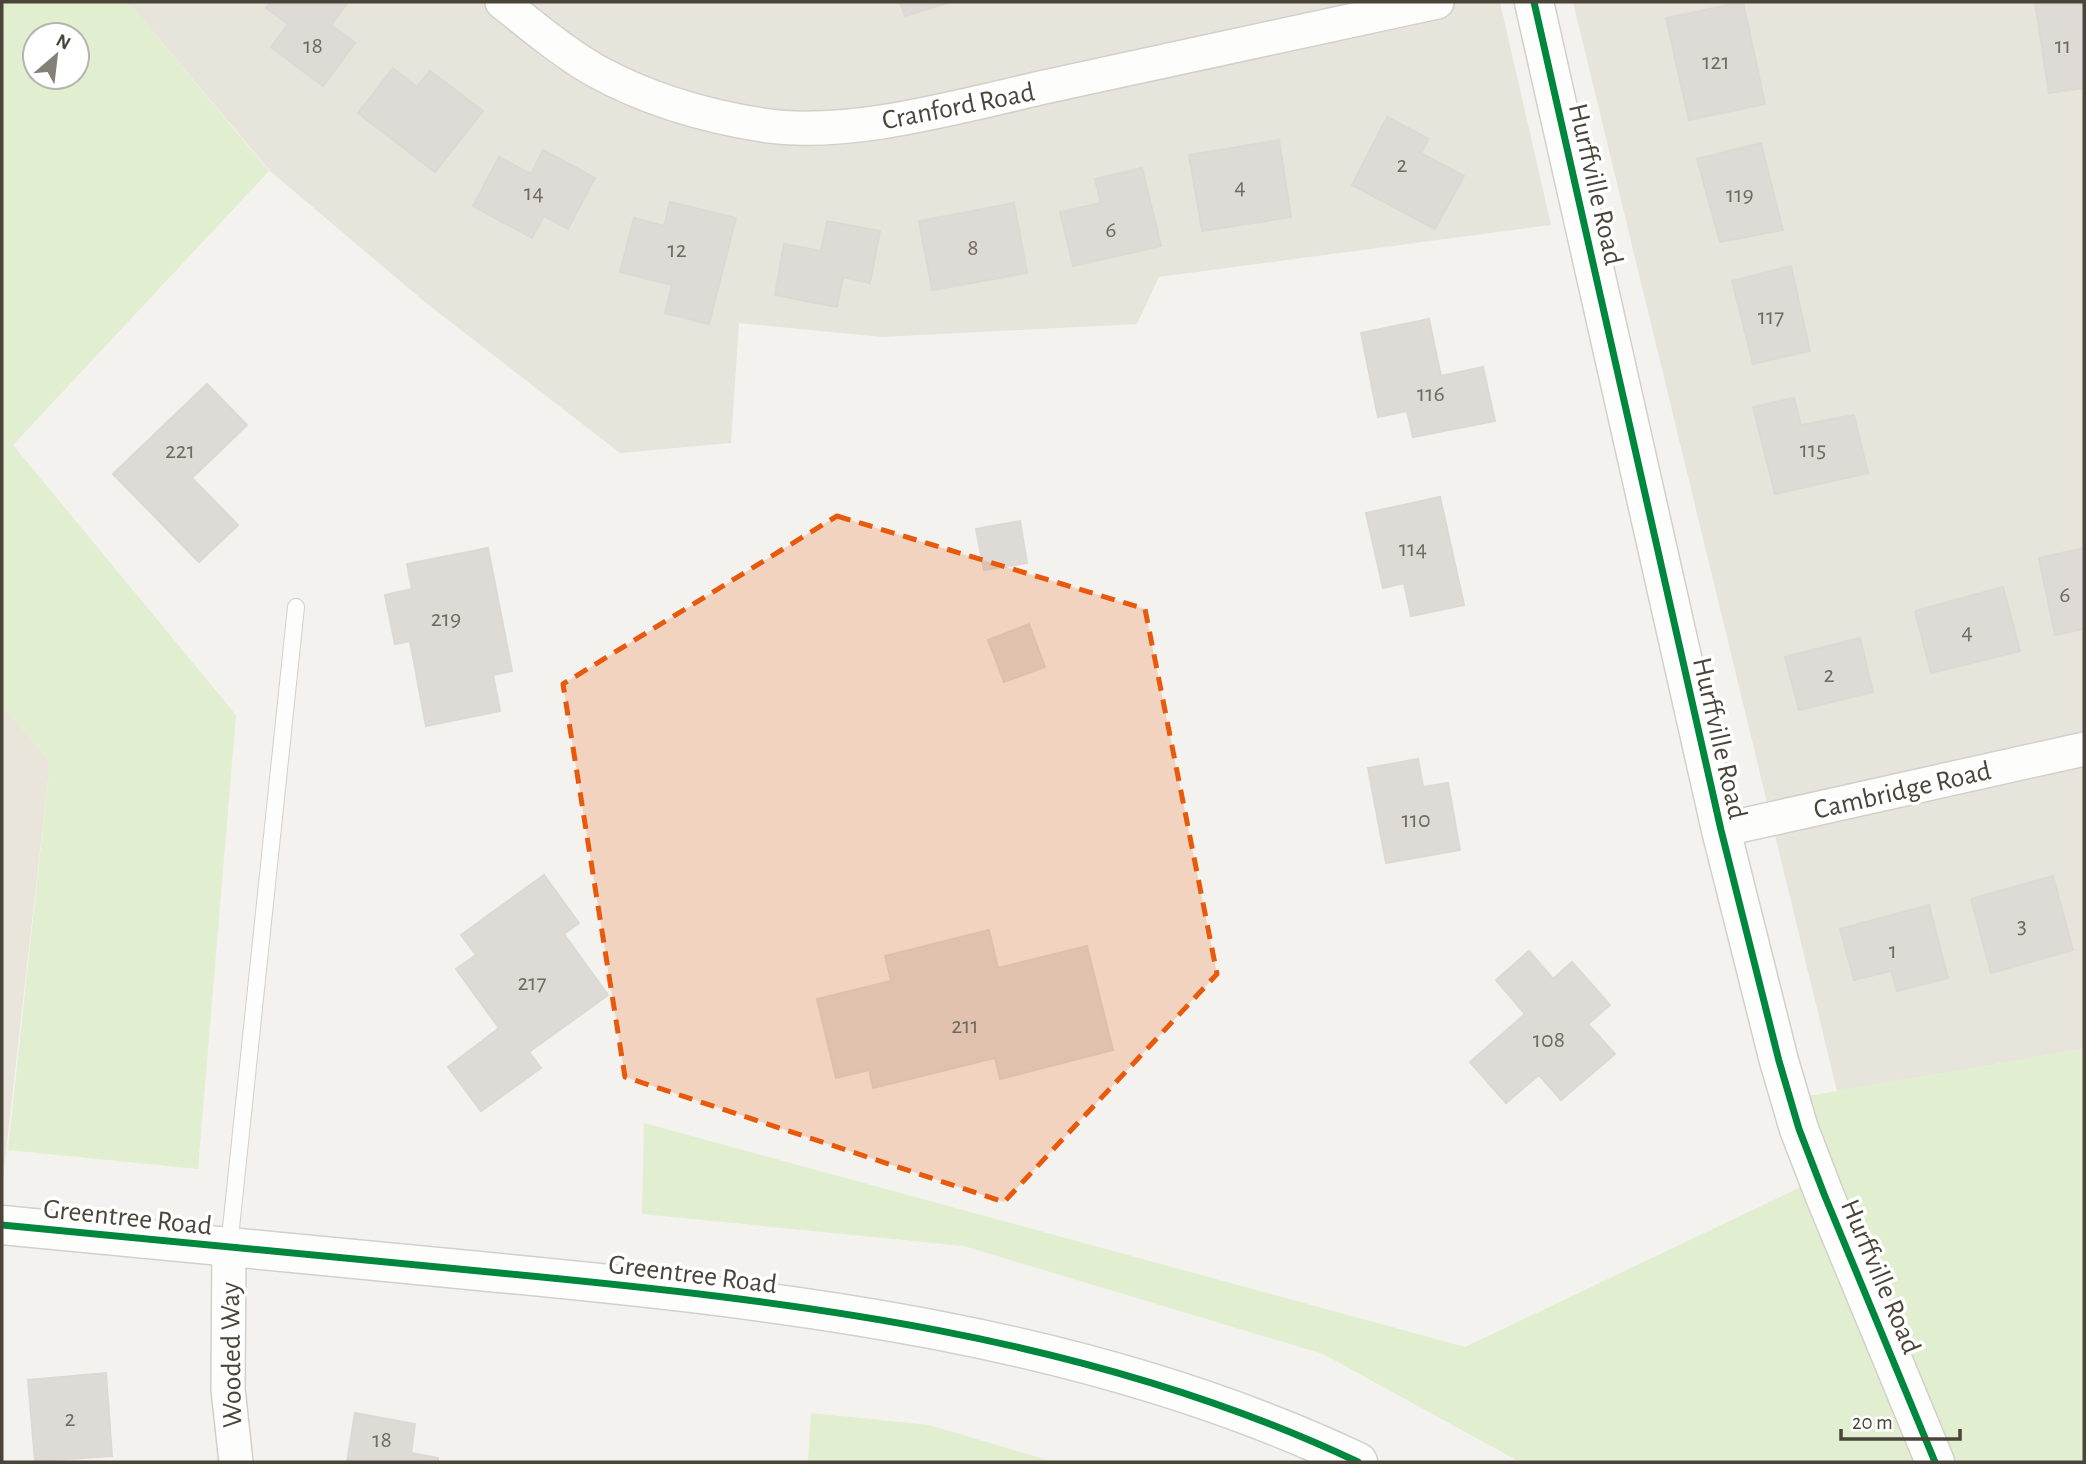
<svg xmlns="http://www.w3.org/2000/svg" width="2086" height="1464" viewBox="0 0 2086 1464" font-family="'Alegreya Sans',sans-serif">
  <rect width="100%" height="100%" fill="#f4f2ee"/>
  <g fill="#e7e4dc">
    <path d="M128 2H1500L1551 225 1159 277 1137 324 881 337 739 323 731 443 620 453 426 303 270 171Z"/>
    <path d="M1573 2H2084V1049L1837 1091Z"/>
  </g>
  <path fill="#eae5da" d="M2 705 50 762 2 1187Z"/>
  <g fill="#e1eecf" fill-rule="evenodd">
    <path d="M2 2H128L269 171 13 445 236 715 198 1169 8 1150 50 762 2 705ZM35 35H77V77H35Z"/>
    <path d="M2084 1049V1462H1520L1323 1354 964 1246 642 1214 644 1123 1465 1347 1805 1185 1784 1100Z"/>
    <path d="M811 1413 929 1425 1054 1462H808Z"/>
  </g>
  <g fill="#dedbd6" stroke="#dcd9d4" stroke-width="2">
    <path d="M270 2H348L331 25 355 43 323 86 271 47 288 24 266 8Z"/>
    <path d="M900 2H951L905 16Z"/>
    <path d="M1743 2 1765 104 1689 120 1666 18Z"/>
    <path d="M2035 2H2084V88L2049 93Z"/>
    <path d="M393 68 417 87 430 71 483 111 435 172 358 113Z"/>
    <path d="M1387 117 1429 139 1421 153 1464 176 1435 229 1352 185Z"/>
    <path d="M1279 140 1291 217 1202 231 1189 155Z"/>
    <path d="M1761 143 1783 230 1720 242 1697 159Z"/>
    <path d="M543 150 595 178 568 229 544 216 532 238 473 206 499 157 531 174Z"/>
    <path d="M1142 168 1161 246 1073 266 1060 212 1101 203 1095 179Z"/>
    <path d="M670 202 736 218 709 324 665 313 672 285 620 272 634 218 664 226Z"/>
    <path d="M1014 203 1027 273 932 290 919 221Z"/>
    <path d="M827 221 880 231 870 283 843 277 837 307 775 295 784 244 821 251Z"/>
    <path d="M1791 266 1810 351 1753 364 1732 281Z"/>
    <path d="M1429 319 1441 376 1483 367 1495 421 1413 437 1407 411 1378 417 1361 333Z"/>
    <path d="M207 384 247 425 192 478 238 525 199 562 113 474Z"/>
    <path d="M1794 398 1801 425 1854 415 1868 473 1775 494 1753 407Z"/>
    <path d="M1440 497 1464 605 1411 616 1404 583 1383 588 1366 513Z"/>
    <path d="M1020 521 1027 563 984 570 976 529Z"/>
    <path d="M488 548 512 671 493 675 500 711 426 726 410 641 395 644 385 595 412 589 407 564Z"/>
    <path d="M2084 548V629L2055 635 2039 558Z"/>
    <path d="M2003 587 2020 651 1931 673 1915 611Z"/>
    <path d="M1029 624 1045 667 1004 682 988 640Z"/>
    <path d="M1860 638 1873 692 1799 710 1785 657Z"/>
    <path d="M1418 759 1423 787 1448 783 1460 850 1386 863 1368 768Z"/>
    <path d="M544 875 579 923 564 934 608 995 529 1052 541 1068 481 1111 448 1067 499 1028 456 969 476 955 461 935Z"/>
    <path d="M2053 876 2073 950 1991 973 1971 899Z"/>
    <path d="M1929 905 1948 978 1897 991 1891 971 1854 980 1840 929Z"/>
    <path d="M989 930 998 968 1087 946 1113 1050 1000 1079 995 1058 873 1088 869 1070 836 1078 817 999 891 981 885 956Z"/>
    <path d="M1529 951 1553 979 1572 962 1610 1005 1588 1024 1615 1054 1561 1100 1539 1075 1506 1103 1470 1062 1525 1014 1496 980Z"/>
    <path d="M106 1373 112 1456 35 1461 28 1380Z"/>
    <path d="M355 1413 415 1424 411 1453 438 1458V1462H347Z"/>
  </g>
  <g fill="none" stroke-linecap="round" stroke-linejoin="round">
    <g stroke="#d2d0cb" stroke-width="18">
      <path id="service" d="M229 1247 296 607"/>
    </g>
    <g stroke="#d2d0cb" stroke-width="36">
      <g id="minor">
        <path d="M502 2C532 26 563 52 596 71 647 99 705 116 762 125 849 139 963 105 1049 86 1179 58 1308 30 1437 2"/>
        <path d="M1721 830 2084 749"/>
        <path d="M229 1247 228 1389 236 1462"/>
      </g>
    </g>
    <g stroke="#d2d0cb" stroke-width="41">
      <g id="tertiary">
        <path d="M1534 2 1721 830 1779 1061 1799 1129 1824 1194 1935 1462"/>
        <path d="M2 1225C168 1241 334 1257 500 1273 792 1301 1090 1335 1358 1462"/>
      </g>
    </g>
    <use href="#service" stroke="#fdfdfc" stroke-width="16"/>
    <use href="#minor" stroke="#fdfdfc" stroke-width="33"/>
    <use href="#tertiary" stroke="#fdfdfc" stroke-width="38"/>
    <g stroke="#fff" stroke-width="11">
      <g id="cycleway">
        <path d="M1534 2 1721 830 1779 1061 1799 1129 1824 1194 1935 1462"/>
        <path d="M2 1225C168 1241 334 1257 500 1273 792 1301 1090 1335 1358 1462"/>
      </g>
    </g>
    <use href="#cycleway" stroke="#00873e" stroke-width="7"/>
  </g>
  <path fill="#e8590c" fill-opacity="0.2" stroke="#e8590c" stroke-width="5" stroke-dasharray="14 9" stroke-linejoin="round" d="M837 516 1145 609 1217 974 1004 1202 625 1077 563 684Z"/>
  <g text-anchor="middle" stroke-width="7" stroke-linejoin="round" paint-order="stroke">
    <g font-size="24" fill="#706a61">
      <text x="313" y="53">18</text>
      <text x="2063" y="53">11</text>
      <text x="1716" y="69">121</text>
      <text x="1402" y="172">2</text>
      <text x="1240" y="194">4</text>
      <text x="534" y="200">14</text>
      <text x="1740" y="202">119</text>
      <text x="1111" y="237">6</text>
      <text x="973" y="255">8</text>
      <text x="677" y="257">12</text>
      <text x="1771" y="324">117</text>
      <text x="1431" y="401">116</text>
      <text x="1813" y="457">115</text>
      <text x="180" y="458">221</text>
      <text x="1413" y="556">114</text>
      <text x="2065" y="602">6</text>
      <text x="446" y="626">219</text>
      <text x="1967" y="639">4</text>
      <text x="1829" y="682">2</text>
      <text x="1416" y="827">110</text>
      <text x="2022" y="933">3</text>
      <text x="1893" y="958">1</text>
      <text x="532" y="990">217</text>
      <text x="965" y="1033">211</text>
      <text x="1549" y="1047">108</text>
      <text x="70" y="1426">2</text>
      <text x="382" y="1447">18</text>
    </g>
    <g font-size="28" fill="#4b4439" stroke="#fff">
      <text transform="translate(958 105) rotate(-11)" y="10">Cranford Road</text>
      <text transform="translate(1597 184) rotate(77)" y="10">Hurffville Road</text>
      <text transform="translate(1721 738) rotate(77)" y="10">Hurffville Road</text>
      <text transform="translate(1902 789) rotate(-13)" y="10">Cambridge Road</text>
      <text transform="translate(128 1216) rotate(6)" y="10">Greentree Road</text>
      <text transform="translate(693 1273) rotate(7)" y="10">Greentree Road</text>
      <text transform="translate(1882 1276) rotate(67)" y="10">Hurffville Road</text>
      <text transform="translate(230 1355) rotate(-91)" y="10">Wooded Way</text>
    </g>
  </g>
  <rect width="2086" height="1464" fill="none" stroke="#4b4439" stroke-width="7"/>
  <g transform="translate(56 56) rotate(28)"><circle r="33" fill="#ffffff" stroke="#b7b4b0" stroke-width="2"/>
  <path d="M0-5L12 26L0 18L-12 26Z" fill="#868178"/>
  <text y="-10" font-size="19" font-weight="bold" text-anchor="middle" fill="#4b4439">N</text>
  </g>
  <path d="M1841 1429v10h119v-10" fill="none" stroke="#4b4439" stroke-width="3.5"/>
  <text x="1852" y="1429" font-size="21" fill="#4b4439" stroke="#ffffff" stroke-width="5" paint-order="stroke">20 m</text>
</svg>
